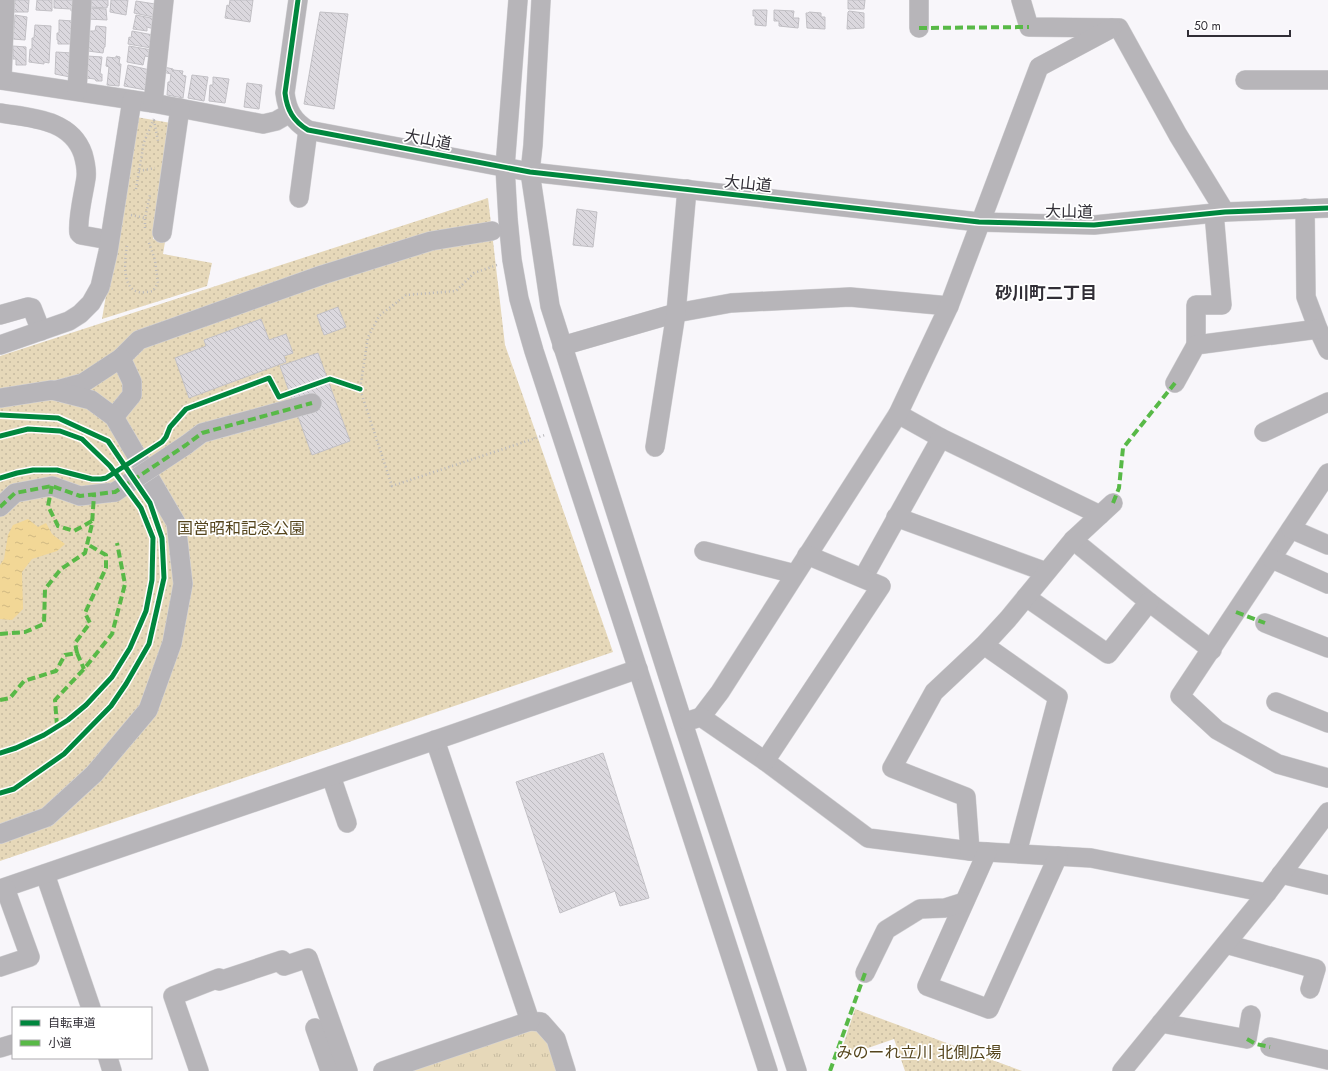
<svg xmlns="http://www.w3.org/2000/svg" width="1328" height="1071" viewBox="0 0 1328 1071" font-family="Jost,'Noto Sans JP',sans-serif">
  <defs>
    <pattern id="grass-tufts" width="24" height="20" patternUnits="userSpaceOnUse"><rect width="24" height="20" fill="#e6d8b9"/><path d="M3 7l-1-3M5 7V3M7 7l1-3M15 17l-1-3M17 17v-4M19 17l1-3" fill="none" stroke="#c6baa0"/></pattern>
    <pattern id="park-dots" width="8" height="8" patternUnits="userSpaceOnUse"><rect width="8" height="8" fill="#e6d8b9"/><path d="M2 2h.1M6 6h.1" fill="none" stroke="#c6baa0" stroke-width="1.8" stroke-linecap="round"/></pattern>
    <pattern id="water-ripples" width="26" height="14" patternUnits="userSpaceOnUse"><rect width="26" height="14" fill="#f2d796"/><path d="M2 4q2-2 4 0t4 0M15 11q2-2 4 0t4 0" fill="none" stroke="#d0b982"/></pattern>
    <pattern id="building-back-hatch" width="6" height="6" patternUnits="userSpaceOnUse"><rect width="6" height="6" fill="#dbd8de"/><path d="M-1 5l2 2M0 0l6 6M5-1l2 2" fill="none" stroke="#bcbabf"/></pattern>
  </defs>
  <rect width="100%" height="100%" fill="#f8f6fa"/>
  <path fill="url(#grass-tufts)" d="M531 1029 540 1032 549 1040 559 1071H409Z"/>
  <g fill="url(#park-dots)">
    <path d="M136 117 171 123 153 239 165 242 163 254 212 263 207 286 102 319Z"/>
    <path d="M488 198 505 345 613 652 0 861V356Z"/>
    <path d="M855 1009 1022 1071H905L894 1039 839 1058Z"/>
  </g>
  <path fill="url(#water-ripples)" d="M28 519 38 527 46 523 52 534 65 544 57 551 32 559 22 572 23 609 12 620 0 619V565L4 559 8 535 13 525Z"/>
  <g fill="url(#building-back-hatch)" stroke="#c2c0c5">
    <path d="M15 0H29L28 12H14Z"/>
    <path d="M37 0H52V11L36 10Z"/>
    <path d="M54 0H74V11H71V9L54 8Z"/>
    <path d="M89 0H108V6H107V8L90 7Z"/>
    <path d="M111 0H128L126 15 110 12Z"/>
    <path d="M230 0H253L250 22 225 18 227 5 229 6Z"/>
    <path d="M848 0H865L864 9H848Z"/>
    <path d="M136 1 155 4 153 17 134 13Z"/>
    <path d="M89 8 106 9 107 20 88 19Z"/>
    <path d="M753 10H767L766 26 755 25V16H753Z"/>
    <path d="M774 10 794 11 793 18H799L798 28 779 26V21H774Z"/>
    <path d="M849 11 864 13V28L847 29 848 12Z"/>
    <path d="M320 12 348 14 334 109 304 104Z"/>
    <path d="M809 12 821 13V17H825V29L807 28 806 13H808Z"/>
    <path d="M15 15 27 17 25 40 13 39Z"/>
    <path d="M136 15 156 19 154 29 147 27V31L133 29Z"/>
    <path d="M59 20 73 21 72 44H58V40H57V33H59Z"/>
    <path d="M35 25 51 26 49 63 44 62V64L29 62 30 49H32V38H34Z"/>
    <path d="M96 26 106 27 105 47H104L103 53 88 51 89 31H95Z"/>
    <path d="M132 31 153 35 151 48 128 44 129 37 131 38Z"/>
    <path d="M13 46 26 47V65H16V59H13Z"/>
    <path d="M129 46 152 50 150 57 145 56 143 65 127 62Z"/>
    <path d="M56 52 72 53 70 77 55 74Z"/>
    <path d="M87 56 102 57 100 74H102V81H96L95 79 86 78Z"/>
    <path d="M116 56 120 57 119 64H121L119 86 107 85 109 67 106 66 107 57 116 58Z"/>
    <path d="M128 65 150 70 146 90 124 86Z"/>
    <path d="M164 67 173 69V72V70L183 71 182 75 186 76 183 98 167 95 168 82H170L171 74 163 72Z"/>
    <path d="M192 75 208 77 204 101 188 98Z"/>
    <path d="M213 77 229 79 225 103 209 101 210 85H213Z"/>
    <path d="M247 83 262 85 259 109 244 107Z"/>
    <path d="M577 209 597 212 593 247 573 245Z"/>
    <path d="M338 307 346 327 324 335 317 315Z"/>
    <path d="M261 319 269 340 286 334 293 353 284 356 286 362 189 398 175 358 206 346 204 340Z"/>
    <path d="M318 353 350 441 312 455 280 366Z"/>
    <path d="M603 753 649 898 620 906 615 891 560 913 516 782Z"/>
  </g>
  <g fill="none" stroke-linecap="round" stroke-linejoin="round">
    <g stroke="#d4d3d6" stroke-width="20">
      <g id="minor">
        <path d="M298 0 285 93C287 110 293 121 308 130L530 172 979 222 1094 225 1225 212 1328 208"/>
        <path d="M518 0 505 167 508 219 512 260 519 299 534 351 618 608 768 1071"/>
        <path d="M541 0 533 145 530 172 550 306 683 723 797 1071"/>
        <path d="M1021 0 1029 27 1119 28 1178 135 1225 212"/>
        <path d="M919 28V0"/>
        <path d="M0 80 153 103 263 124 276 121 290 113"/>
        <path d="M2 80 5 0"/>
        <path d="M1245 80H1328"/>
        <path d="M77 91 82 0"/>
        <path d="M153 103 164 0"/>
        <path d="M0 113C31 118 71 119 83 154 85 161 87 170 86 178 84 192 77 219 79 233L81 235 109 240"/>
        <path d="M299 198 308 130"/>
        <path d="M1305 208 1306 297 1318 329 1328 350"/>
        <path d="M162 233 180 108"/>
        <path d="M0 315 28 307 32 308 41 331"/>
        <path d="M0 345 69 321 80 314 91 303 100 287 108 252 132 100"/>
        <path d="M1196 345V305H1222L1214 213"/>
        <path d="M562 346 676 313 731 303 850 297 949 306"/>
        <path d="M121 358 139 340 322 275 431 241 492 231"/>
        <path d="M1175 383 1196 345 1318 329"/>
        <path d="M57 390 83 383 121 358 132 382V395L114 417"/>
        <path d="M0 398 52 390 91 400 114 417 176 523 183 584 172 643 148 710 94 774 47 817 0 834"/>
        <path d="M898 414 941 438 1100 515"/>
        <path d="M1264 432 1328 402"/>
        <path d="M186 445 202 433 312 403"/>
        <path d="M655 447 676 313 687 189"/>
        <path d="M1328 473 1180 696 1217 730 1278 764 1328 778"/>
        <path d="M0 507 15 493 52 486 80 496 115 492"/>
        <path d="M896 517 1046 572"/>
        <path d="M1291 529 1328 545"/>
        <path d="M1073 540 1149 602 1212 650"/>
        <path d="M704 551 795 574"/>
        <path d="M1272 559 1328 584"/>
        <path d="M863 578 941 438"/>
        <path d="M1026 597 1108 654 1149 602"/>
        <path d="M1265 623 1328 648"/>
        <path d="M984 645 1058 697 1017 853"/>
        <path d="M1276 702 1328 723"/>
        <path d="M701 717 720 692 898 414 949 306 1039 67 1112 28"/>
        <path d="M688 721 701 717 765 761 868 838 970 851 1091 858 1267 893"/>
        <path d="M435 740 530 1021 541 1022 556 1039 566 1071"/>
        <path d="M765 761 881 586 807 555"/>
        <path d="M331 776 347 823"/>
        <path d="M970 851 966 797 892 768 934 692 984 645 1008 619 1073 540 1113 503"/>
        <path d="M987 852 927 986 989 1009 1058 856"/>
        <path d="M45 874 91 1008"/>
        <path d="M1281 874 1328 885"/>
        <path d="M0 889 456 733 638 669"/>
        <path d="M1226 944 1316 969 1310 989"/>
        <path d="M0 967 30 957 5 888"/>
        <path d="M865 973 886 930 920 909 945 908 964 902"/>
        <path d="M1161 1023 1247 1039 1251 1015"/>
        <path d="M315 1028 330 1071"/>
        <path d="M1270 1047 1328 1060"/>
        <path d="M0 1048 13 1044"/>
        <path d="M108 1058 112 1071"/>
        <path d="M199 1071 173 996 219 978V981L282 960 284 966 308 958 348 1071"/>
        <path d="M383 1071 530 1021"/>
        <path d="M1122 1071 1267 893 1328 812"/>
      </g>
    </g>
    <g stroke="#bab9bc" stroke-width="2.5" stroke-dasharray="1 3" stroke-linecap="butt">
      <path d="M154 120 158 141"/>
      <path d="M139 171 155 168"/>
      <path d="M136 189 144 142 154 119"/>
      <path d="M131 215 145 218"/>
      <path d="M145 228V218L150 195"/>
      <path d="M127 246C125 257 122 283 134 290 139 294 147 292 153 291L158 283 155 260 148 240"/>
      <path d="M497 265 474 273 456 291 406 295 379 316 368 337 360 389 392 486 545 435"/>
    </g>
    <use href="#minor" stroke="#b7b5b9" stroke-width="19"/>
    <g stroke="#d4d3d6" stroke-width="20" stroke-linecap="butt">
      <path id="minor-bridge" d="M115 492 186 445"/>
    </g>
    <use href="#minor-bridge" stroke="#b7b5b9" stroke-width="19"/>
    <g stroke="#58b947" stroke-width="4" stroke-dasharray="8 4" stroke-linecap="butt">
      <path d="M919 28 1029 27"/>
      <path d="M52 486 48 506 58 526 74 531 92 521"/>
      <path d="M1113 503 1119 488 1123 448 1175 383"/>
      <path d="M0 507 15 493 52 486 80 496 115 492 186 445 202 433 312 403"/>
      <path d="M1236 612 1265 623"/>
      <path d="M0 634 25 632 44 624 45 589 61 569 85 553 92 524 94 495"/>
      <path d="M77 653 84 669"/>
      <path d="M0 700 10 698 24 681 56 671 65 655 77 653 75 643 90 623 85 613 106 568V555L87 544"/>
      <path d="M57 726 55 700 84 669 112 634 125 584 117 543"/>
      <path d="M1247 1039 1256 1044 1270 1047"/>
      <path d="M830 1071 865 973"/>
    </g>
    <g stroke="#fff" stroke-width="8">
      <g id="cycleway">
        <path d="M298 0 285 93C287 110 293 121 308 130L530 172 979 222 1094 225 1225 212 1328 208"/>
        <path d="M0 415 58 418 108 441 150 503 162 538 164 578 149 644 126 684 111 706 64 754 14 789 0 793"/>
        <path d="M0 436 28 429 60 431 82 439 110 466 141 508 153 538 152 580 146 611 130 648 112 677 86 705 68 720 44 735 16 748 0 753"/>
        <path d="M0 478 17 473 33 470H57L92 479H101L106 478 162 442 166 437 170 427 186 409 269 378 279 397 330 379 360 389"/>
      </g>
    </g>
    <use href="#cycleway" stroke="#00873e" stroke-width="5"/>
  </g>
  <g text-anchor="middle" stroke-width="3.5" stroke-linejoin="round" paint-order="stroke">
    <g font-size="16" fill="#312e36" stroke="#fff">
      <text transform="translate(428 139) rotate(11)" y="6">大山道</text>
      <text transform="translate(748 183) rotate(6)" y="6">大山道</text>
      <text transform="translate(1069 211) rotate(1)" y="6">大山道</text>
    </g>
    <g font-size="16" fill="#55451d" stroke="#fff">
      <text x="241" y="534">国営昭和記念公園</text>
      <text x="919" y="1058">みのーれ立川 北側広場</text>
    </g>
    <g font-size="17" font-weight="bold" fill="#312e36" stroke="#fff">
      <text x="1046" y="299">砂川町二丁目</text>
    </g>
  </g>
  <rect x="12" y="1007" width="140" height="52" fill="#ffffff" stroke="#adabaf"/>
  <rect x="20" y="1020" width="20" height="6" fill="#00873e" stroke="#adabaf"/>
  <text x="48" y="1027" font-size="12" fill="#312e36">自転車道</text>
  <rect x="20" y="1040" width="20" height="6" fill="#58b947" stroke="#adabaf"/>
  <text x="48" y="1047" font-size="12" fill="#312e36">小道</text>
  <path d="M1188 30v6h102v-6" fill="none" stroke="#312e36" stroke-width="2"/>
  <text x="1194" y="30" font-size="12" fill="#312e36" stroke="#ffffff" stroke-width="3" paint-order="stroke">50 m</text>
</svg>
